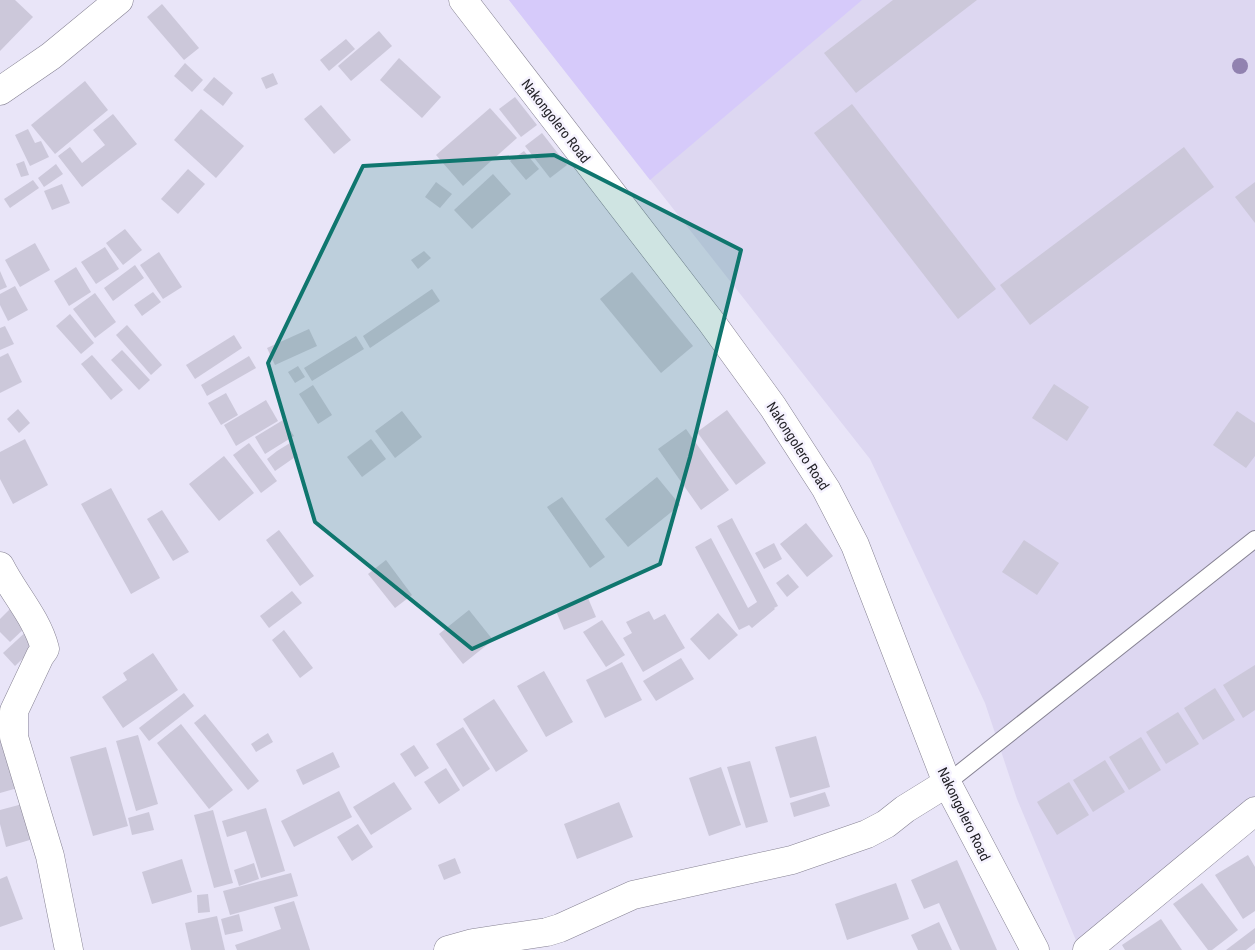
<svg xmlns="http://www.w3.org/2000/svg" width="1255" height="950" viewBox="0 0 1255 950" font-family="'Roboto Condensed',sans-serif">
  <rect width="100%" height="100%" fill="#e9e5f8"/>
  <path fill="#ddd7f1" d="M509 0H1255V828L1080 950 1017 799 985 703 870 459Z"/>
  <path fill="#d6cafa" d="M509 0H862L650 180Z"/>
  <g fill="#ccc8da">
    <path d="M0 0H15L33 17 0 51Z"/>
    <path d="M893 0H977L856 93 824 53Z"/>
    <path d="M162 4 199 48 184 60 147 17Z"/>
    <path d="M379 31 392 46 351 81 338 66Z"/>
    <path d="M346 39 355 49 329 71 320 60Z"/>
    <path d="M399 58 441 97 422 118 380 80Z"/>
    <path d="M185 63 203 80 192 92 174 76Z"/>
    <path d="M273 73 278 84 266 89 261 78Z"/>
    <path d="M214 77 233 93 223 106 203 90Z"/>
    <path d="M85 81 108 110 55 154 31 125Z"/>
    <path d="M515 97 537 125 521 137 499 109Z"/>
    <path d="M852 104 996 289 958 319 814 133Z"/>
    <path d="M321 105 351 140 334 154 304 119Z"/>
    <path d="M490 108 517 138 463 186 436 155Z"/>
    <path d="M201 109 244 146 216 178 174 140Z"/>
    <path d="M113 114 137 144 82 187 58 156 70 147 82 163 105 145 93 130Z"/>
    <path d="M28 129 35 143 41 141 49 157 30 166 15 135Z"/>
    <path d="M542 133 567 165 550 178 525 146Z"/>
    <path d="M1184 147 1214 187 1030 325 1000 285Z"/>
    <path d="M524 151 539 169 526 180 510 161Z"/>
    <path d="M24 161 29 175 21 177 16 164Z"/>
    <path d="M56 164 63 174 44 187 38 178Z"/>
    <path d="M188 169 205 184 178 214 161 199Z"/>
    <path d="M493 174 511 194 472 229 454 210Z"/>
    <path d="M33 180 39 188 10 208 4 199Z"/>
    <path d="M436 182 452 194 440 208 425 197Z"/>
    <path d="M1255 182V223L1235 197Z"/>
    <path d="M62 184 70 203 52 210 44 191Z"/>
    <path d="M125 229 142 250 123 265 106 243Z"/>
    <path d="M35 243 50 270 20 287 5 260Z"/>
    <path d="M105 247 119 269 96 284 81 262Z"/>
    <path d="M424 251 431 258 418 269 411 260Z"/>
    <path d="M159 252 182 287 163 299 140 265Z"/>
    <path d="M135 265 144 278 113 301 104 288Z"/>
    <path d="M76 267 91 292 69 306 54 281Z"/>
    <path d="M0 271 7 287 0 290Z"/>
    <path d="M632 272 693 346 661 373 600 299Z"/>
    <path d="M15 286 28 310 8 321 0 305V294Z"/>
    <path d="M432 289 440 301 370 348 363 336Z"/>
    <path d="M153 292 161 302 142 316 134 305Z"/>
    <path d="M95 293 116 322 95 338 73 309Z"/>
    <path d="M70 314 94 343 81 354 56 326Z"/>
    <path d="M127 325 162 365 151 375 116 335Z"/>
    <path d="M5 326 14 344 0 350V328Z"/>
    <path d="M309 329 317 346 275 365 267 348Z"/>
    <path d="M234 335 242 348 195 379 186 365Z"/>
    <path d="M356 336 364 349 312 381 304 368Z"/>
    <path d="M122 350 150 380 139 390 111 360Z"/>
    <path d="M8 353 22 382 0 393V357Z"/>
    <path d="M92 355 123 390 111 400 81 364Z"/>
    <path d="M249 356 256 368 207 396 201 385Z"/>
    <path d="M298 366 305 377 295 383 288 372Z"/>
    <path d="M1054 384 1089 407 1067 441 1032 418Z"/>
    <path d="M313 385 332 415 318 424 299 394Z"/>
    <path d="M226 393 238 415 221 425 208 403Z"/>
    <path d="M266 400 278 421 236 446 224 425Z"/>
    <path d="M18 409 30 423 19 433 7 419Z"/>
    <path d="M727 410 766 463 736 485 697 432Z"/>
    <path d="M402 411 422 437 395 458 375 431Z"/>
    <path d="M1237 411 1255 423V456L1246 468 1213 445Z"/>
    <path d="M283 420 294 436 265 454 255 437Z"/>
    <path d="M686 429 729 490 701 510 658 449Z"/>
    <path d="M25 439 48 485 13 504 0 479V452Z"/>
    <path d="M371 439 386 459 362 477 347 457Z"/>
    <path d="M249 443 277 481 261 493 233 455Z"/>
    <path d="M290 443 298 455 275 471 267 459 277 451Z"/>
    <path d="M224 456 254 493 219 521 189 484Z"/>
    <path d="M657 477 680 505 628 547 605 519Z"/>
    <path d="M111 488 160 578 131 594 81 504Z"/>
    <path d="M562 497 605 557 590 568 547 507Z"/>
    <path d="M162 510 189 552 173 561 147 519Z"/>
    <path d="M732 518 778 606 774 608 775 609 752 628 749 625 739 630 695 547 711 538 748 608 757 602 717 526Z"/>
    <path d="M806 523 833 556 807 577 780 544Z"/>
    <path d="M279 530 314 576 300 586 266 540Z"/>
    <path d="M1024 540 1059 563 1037 595 1002 572Z"/>
    <path d="M774 543 782 559 764 569 755 553Z"/>
    <path d="M386 560 412 595 395 608 368 574Z"/>
    <path d="M788 574 799 587 787 597 776 583Z"/>
    <path d="M292 591 302 603 269 628 260 616Z"/>
    <path d="M588 598 596 617 564 630 556 611Z"/>
    <path d="M11 608 28 625 10 642 0 632V619Z"/>
    <path d="M469 610 493 640 463 664 439 634Z"/>
    <path d="M649 611 654 620 665 614 685 648 643 672 623 638 632 633 626 622Z"/>
    <path d="M718 613 738 635 709 660 690 639Z"/>
    <path d="M602 620 625 655 606 667 583 632Z"/>
    <path d="M30 628 42 640 15 666 3 653Z"/>
    <path d="M284 630 313 668 300 678 272 640Z"/>
    <path d="M153 653 178 690 123 728 102 697 127 680 123 673Z"/>
    <path d="M681 658 694 679 656 701 643 681Z"/>
    <path d="M622 662 642 700 605 718 586 680Z"/>
    <path d="M1255 665V710L1243 718 1223 685Z"/>
    <path d="M544 671 573 722 546 737 517 686Z"/>
    <path d="M1215 688 1235 720 1203 740 1184 708Z"/>
    <path d="M184 693 194 706 149 741 139 728Z"/>
    <path d="M494 699 528 751 496 772 463 719Z"/>
    <path d="M1178 712 1199 744 1166 764 1146 732Z"/>
    <path d="M0 713 21 787 0 793Z"/>
    <path d="M205 714 259 781 248 790 194 723Z"/>
    <path d="M181 724 233 790 209 809 157 743Z"/>
    <path d="M463 727 490 769 463 787 436 744Z"/>
    <path d="M268 733 273 742 256 752 251 744Z"/>
    <path d="M138 735 158 804 136 811 116 741Z"/>
    <path d="M816 736 830 787 790 798 775 747Z"/>
    <path d="M1141 737 1161 770 1129 790 1109 757Z"/>
    <path d="M414 745 429 768 415 777 400 754Z"/>
    <path d="M106 747 128 826 93 836 70 757Z"/>
    <path d="M333 752 340 767 303 785 296 770Z"/>
    <path d="M1105 760 1125 792 1093 812 1073 780Z"/>
    <path d="M750 761 768 822 746 828 727 767Z"/>
    <path d="M721 767 741 825 709 836 689 778Z"/>
    <path d="M446 768 460 790 439 804 424 782Z"/>
    <path d="M394 782 412 809 371 835 353 807Z"/>
    <path d="M1069 782 1089 815 1057 835 1037 802Z"/>
    <path d="M339 791 352 817 294 847 281 821Z"/>
    <path d="M825 792 830 806 794 817 790 803Z"/>
    <path d="M30 802 40 837 6 847 0 824V810Z"/>
    <path d="M619 802 633 837 577 859 564 824Z"/>
    <path d="M266 808 285 871 261 878 246 831 227 837 222 821Z"/>
    <path d="M213 810 233 883 214 888 194 815Z"/>
    <path d="M149 812 154 830 132 835 128 818Z"/>
    <path d="M358 824 373 847 352 861 337 837Z"/>
    <path d="M1248 855 1255 867V911L1243 919 1215 875Z"/>
    <path d="M455 858 461 873 444 880 438 865Z"/>
    <path d="M182 859 192 892 152 904 142 872Z"/>
    <path d="M957 860 997 950H960L939 903 924 909 911 880Z"/>
    <path d="M254 863 259 879 239 886 234 870Z"/>
    <path d="M291 873 298 896 230 915 223 891Z"/>
    <path d="M7 876 23 919 0 927V879Z"/>
    <path d="M896 883 909 919 847 940 835 904Z"/>
    <path d="M1202 883 1238 930 1212 950H1208L1173 904Z"/>
    <path d="M208 894 210 912 198 913 197 895Z"/>
    <path d="M294 901 310 950H237L235 945 281 929 274 907Z"/>
    <path d="M239 914 243 931 225 935 221 919Z"/>
    <path d="M217 916 225 950H191L185 923Z"/>
    <path d="M1161 919 1182 950H1125L1122 945Z"/>
    <path d="M939 922 952 950H918L911 935Z"/>
    <path d="M1255 928V943L1246 950H1226Z"/>
  </g>
  <g fill="none" stroke-linecap="round" stroke-linejoin="round">
    <g stroke="#868293" stroke-width="18">
      <path id="service" d="M947 783 1255 539"/>
    </g>
    <g stroke="#868293" stroke-width="29">
      <g id="minor">
        <path d="M463 0 712 323 773 407 826 489 855 545 947 783 1035 950"/>
        <path d="M0 91 51 56 119 0"/>
        <path d="M0 566C14 594 37 618 45 649L40 656 14 711V737L50 856 69 950"/>
        <path d="M448 950 473 943 547 932 560 928 633 895 792 860 867 834 886 824 905 809 947 783"/>
        <path d="M1087 950 1255 811"/>
      </g>
    </g>
    <use href="#service" stroke="#fff" stroke-width="16"/>
    <use href="#minor" stroke="#fff" stroke-width="28"/>
  </g>
  <circle fill="#9182b0" cx="1240" cy="66" r="8"/>
  <path fill="#0f766e" fill-opacity="0.2" stroke="#0f766e" stroke-width="4" stroke-linejoin="round" d="M554 155 741 250 690 457 660 564 472 649 315 522 268 363 363 166Z"/>
  <g text-anchor="middle" stroke-width="5" stroke-linejoin="round" paint-order="stroke">
    <g font-size="14" fill="#242329" stroke="#f6f3ff">
      <text transform="translate(556 121) rotate(52)" y="5">Nakongolero Road</text>
      <text transform="translate(798 446) rotate(57)" y="5">Nakongolero Road</text>
      <text transform="translate(964 814) rotate(64)" y="5">Nakongolero Road</text>
    </g>
  </g>
</svg>
